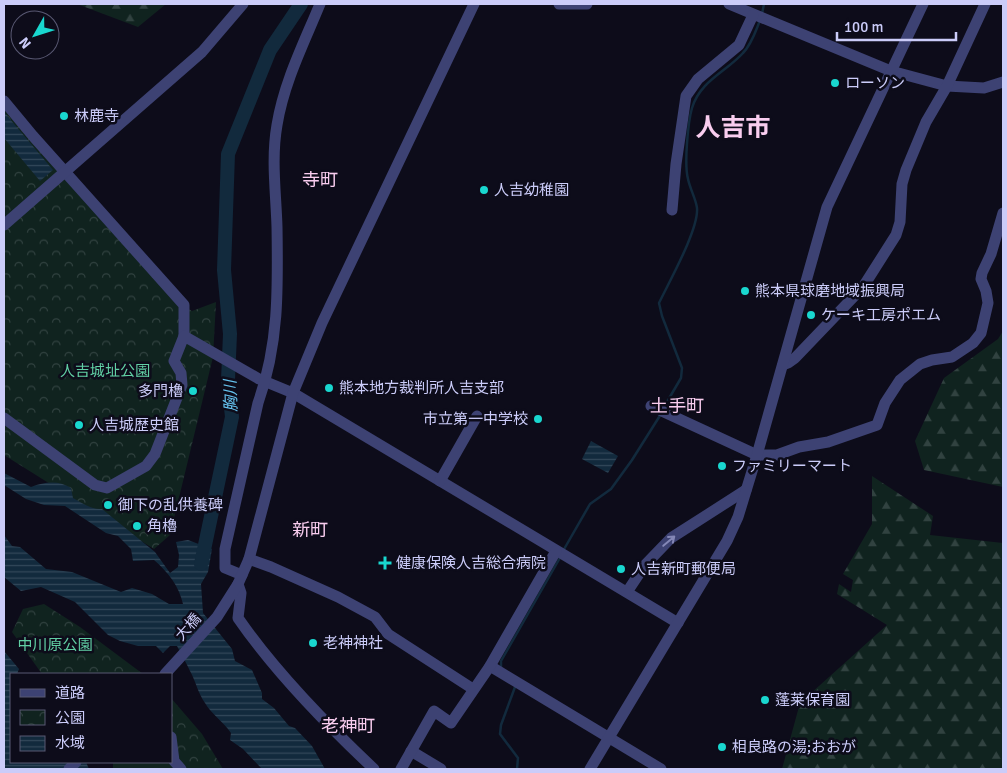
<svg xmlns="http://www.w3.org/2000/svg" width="1007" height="773" viewBox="0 0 1007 773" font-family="Signika,'Noto Sans JP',sans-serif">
  <defs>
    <pattern id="forest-firs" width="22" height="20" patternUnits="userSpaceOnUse" patternTransform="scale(1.25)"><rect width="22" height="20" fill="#10231f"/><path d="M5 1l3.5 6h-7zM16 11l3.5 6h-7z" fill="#314240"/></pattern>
    <pattern id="park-crowns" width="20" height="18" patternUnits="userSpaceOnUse" patternTransform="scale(1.25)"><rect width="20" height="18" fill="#10231f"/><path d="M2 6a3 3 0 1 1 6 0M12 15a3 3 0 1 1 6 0" fill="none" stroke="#314240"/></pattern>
    <pattern id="water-rules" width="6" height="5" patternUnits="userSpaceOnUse" patternTransform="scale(1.25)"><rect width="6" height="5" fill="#122a3d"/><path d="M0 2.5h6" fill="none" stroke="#33485a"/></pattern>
  </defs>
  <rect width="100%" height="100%" fill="#0d0c1a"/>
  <g fill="url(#forest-firs)">
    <path d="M77 4H166L138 27Z"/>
    <path d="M1003 331V487L924 470 915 441 944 378 998 339Z"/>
    <path d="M872 476 933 516 930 535 1003 543V769H782L800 703 887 625 837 594 839 584 851 592 853 580 843 574 872 524Z"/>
  </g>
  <g fill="url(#park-crowns)">
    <path d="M4 101 182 305 192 311 216 302 213 357 170 535 154 549 4 455Z"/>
    <path d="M44 604 80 627 143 674H42L12 632 23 609Z"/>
    <path d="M171 698 202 734 223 769H113V762H171Z"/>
  </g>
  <g fill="url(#water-rules)">
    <path d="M4 112 53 170 40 181 4 138Z"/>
    <path d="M591 441 618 456 608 473 582 459Z"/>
    <path d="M4 473 31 487C45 482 58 480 71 488L73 498C82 503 92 510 102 509L155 552 170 573 178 567 179 555 176 542 188 540 212 549 208 572 201 584 203 613 232 649 235 661 252 670 262 693V699L274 708 289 726 295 728 312 746 325 769H262L243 749 230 740 231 733C223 721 212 715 205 703 198 693 196 682 190 671 186 662 181 654 177 646H170L163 653 156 646H138L120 641 108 635 75 602 41 587 21 591 4 577V535L12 546 20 547 46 569 72 572 121 592 132 588 152 594 169 604H183C179 586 168 572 154 560L133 561 131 549 118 536 106 533 65 506 44 505 26 499 4 485Z"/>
    <path d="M4 651 19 669 17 674H11V762H86L89 769H4Z"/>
  </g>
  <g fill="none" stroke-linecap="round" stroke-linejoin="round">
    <g stroke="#122a3d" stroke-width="2.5">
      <path d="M762 14 764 4"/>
      <path d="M664 407 681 378 682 368 662 316 659 303C669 282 699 229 697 208 696 199 690 189 688 179 684 164 688 122 692 108 700 81 726 72 743 53 751 45 755 33 759 23"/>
      <path d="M563 551 590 504 611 489 632 460 661 414"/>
      <path d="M501 667V661L561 556"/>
      <path d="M515 687 501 725 500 734 518 758 517 769"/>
    </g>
    <path stroke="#122a3d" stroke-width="14" d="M201 564 232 417 228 380 230 334 224 270 228 154 270 50 301 4"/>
    <g stroke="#3d4273" stroke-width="11">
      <path d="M559 4H587"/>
      <path d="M729 4 891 71 947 86 984 88 1003 82"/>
      <path d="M4 101 33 136 184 305V336"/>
      <path d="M672 210 676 164 686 96 698 79 739 45 753 15"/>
      <path d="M4 225 202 52 243 4"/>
      <path d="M783 365 788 363 795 358 863 287 896 235 900 222 902 184 906 170 926 122 947 86 985 4"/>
      <path d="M651 406 757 455H777L799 447 828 442 877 425 885 403 900 380 920 364 932 360 952 357 973 343 981 333 988 303 986 291 981 279 982 273 991 254 1003 213"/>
      <path d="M4 418 95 485 107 488 146 466 155 454 182 385 181 373 174 361 184 336 259 379 293 393 678 623"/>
      <path d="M440 481 477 416"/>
      <path d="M249 559 271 567 338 597 375 617 388 634 473 689"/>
      <path d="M242 575 225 568V549L258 403C279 344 278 289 277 227 276 193 271 159 277 125 284 82 304 43 320 4"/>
      <path d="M238 584 241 593 238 618C276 673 325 723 374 769"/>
      <path d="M627 592 645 565 671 538 746 490"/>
      <path d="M490 666 661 769"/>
      <path d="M165 674 217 617 238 584 249 559 293 393 322 323 474 4"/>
      <path d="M171 737 174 761 181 769"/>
      <path d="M411 751 441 769"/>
      <path d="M69 769 76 762"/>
      <path d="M401 769 434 711 451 723 490 666 556 551"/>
      <path d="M590 769 727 541 738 517 757 455 827 207 923 4"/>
    </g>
  </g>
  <defs><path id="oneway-shaft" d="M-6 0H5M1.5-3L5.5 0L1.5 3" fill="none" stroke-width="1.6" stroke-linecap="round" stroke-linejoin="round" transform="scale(1.25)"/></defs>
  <use stroke="#8487b6" href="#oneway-shaft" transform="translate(669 541) rotate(-40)"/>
  <g fill="#19d7cf" stroke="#0d0c1a" stroke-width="2">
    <circle cx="835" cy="83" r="5"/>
    <circle cx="64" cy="116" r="5"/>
    <circle cx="484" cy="190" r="5"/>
    <circle cx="745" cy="291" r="5"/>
    <circle cx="811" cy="315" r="5"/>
    <circle cx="329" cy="388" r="5"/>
    <circle cx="193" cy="391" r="5"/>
    <circle cx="538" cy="419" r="5"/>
    <circle cx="79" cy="425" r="5"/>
    <circle cx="722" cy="466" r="5"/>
    <circle cx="108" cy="505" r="5"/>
    <circle cx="137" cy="526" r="5"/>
    <path d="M382.5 555.5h5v5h5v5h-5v5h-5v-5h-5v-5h5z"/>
    <circle cx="621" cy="569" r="5"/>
    <circle cx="313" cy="643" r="5"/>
    <circle cx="765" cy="700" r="5"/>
    <circle cx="722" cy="747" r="5"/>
  </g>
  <g text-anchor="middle" stroke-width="5" stroke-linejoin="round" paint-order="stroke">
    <g font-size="15" fill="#cbccf9" stroke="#0d0c1a" text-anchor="start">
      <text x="845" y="88">ローソン</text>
      <text x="74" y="121">林鹿寺</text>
      <text x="494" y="195">人吉幼稚園</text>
      <text x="755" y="296">熊本県球磨地域振興局</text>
      <text x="821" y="320">ケーキ工房ポエム</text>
      <text x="339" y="393">熊本地方裁判所人吉支部</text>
      <text x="183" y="396" text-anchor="end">多門櫓</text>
      <text x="528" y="424" text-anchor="end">市立第一中学校</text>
      <text x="89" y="430">人吉城歴史館</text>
      <text x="732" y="471">ファミリーマート</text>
      <text x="118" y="510">御下の乱供養碑</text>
      <text x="147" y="531">角櫓</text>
      <text x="396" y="568">健康保険人吉総合病院</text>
      <text x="631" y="574">人吉新町郵便局</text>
      <text x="323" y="648">老神神社</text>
      <text x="775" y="705">蓬莱保育園</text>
      <text x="732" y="752">相良路の湯;おおが</text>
    </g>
    <g font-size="15" fill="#61cfa4" stroke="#0d0c1a">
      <text x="105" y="376">人吉城址公園</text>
      <text x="55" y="650">中川原公園</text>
    </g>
    <g font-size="15" fill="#cbccf9" stroke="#0d0c1a">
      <text transform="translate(188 627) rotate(-48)" y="5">大橋</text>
    </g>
    <g font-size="16" font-style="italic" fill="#65c1ed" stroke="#0d0c1a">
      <text transform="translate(230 396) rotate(-92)" y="6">胸川</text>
    </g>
    <g font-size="18" fill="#f9cdef" stroke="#0d0c1a">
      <text x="320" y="186">寺町</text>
      <text x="677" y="412">土手町</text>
      <text x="310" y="536">新町</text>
      <text x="348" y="732">老神町</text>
    </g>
    <g font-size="25" font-weight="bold" fill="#f9cdef" stroke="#0d0c1a">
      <text x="733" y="136">人吉市</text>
    </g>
  </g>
  <rect width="1007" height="773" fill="none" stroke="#cbccf9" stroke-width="10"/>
  <rect x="10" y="673" width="162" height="90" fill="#0d0c1a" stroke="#595973"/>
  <rect x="20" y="689" width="25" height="8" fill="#3d4273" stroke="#595973"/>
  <text x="55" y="698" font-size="15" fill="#cbccf9">道路</text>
  <rect x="20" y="710" width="25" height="15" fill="url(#park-crowns)" stroke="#595973"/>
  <text x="55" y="723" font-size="15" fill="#cbccf9">公園</text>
  <rect x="20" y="736" width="25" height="15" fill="url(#water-rules)" stroke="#595973"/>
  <text x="55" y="748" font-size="15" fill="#cbccf9">水域</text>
  <g transform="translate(35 35) rotate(231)"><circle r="24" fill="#0d0c1a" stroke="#595973"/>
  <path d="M0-4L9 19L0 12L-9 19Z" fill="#19d7cf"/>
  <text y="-8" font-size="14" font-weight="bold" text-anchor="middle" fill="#cbccf9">N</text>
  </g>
  <path d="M837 32v8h119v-8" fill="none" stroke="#cbccf9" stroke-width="2.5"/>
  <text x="844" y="32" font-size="15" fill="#cbccf9" stroke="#0d0c1a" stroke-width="4" paint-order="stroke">100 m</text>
</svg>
